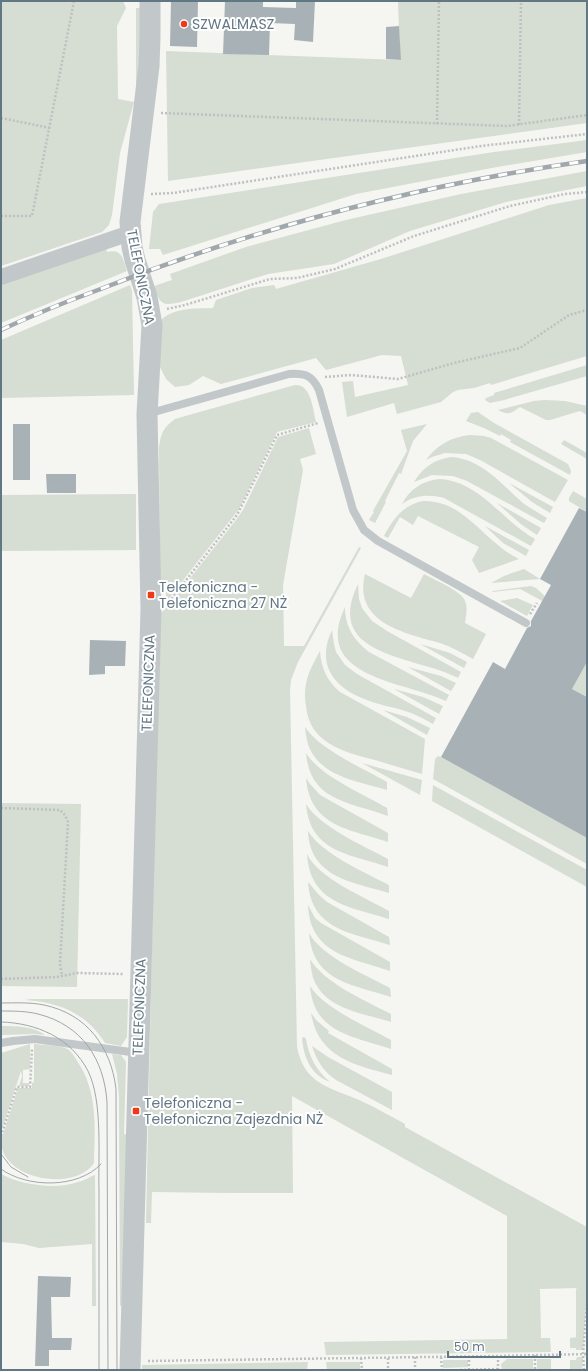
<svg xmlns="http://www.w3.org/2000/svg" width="588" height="1371" viewBox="0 0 588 1371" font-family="Poppins,sans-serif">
  <rect width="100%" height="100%" fill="#f5f5f1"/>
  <g fill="#d6ddd2">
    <path d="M1 1H123L126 8 117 26 118 99 134 102 120 153 112 215 109 225 102 232 1 266Z"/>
    <path d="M398 1H587V123L168 181 166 51 400 60Z"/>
    <path d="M136 8H142L139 84H136Z"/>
    <path d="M587 140V152L497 167 356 194 163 255 160 249H149L153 212 159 204 494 152Z"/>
    <path d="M587 171V186L506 202 410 231 334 264 268 274 181 302C162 306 160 305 154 286L172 280 170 274 246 247 346 220 461 194Z"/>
    <path d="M587 198V356L491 385 490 383 474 388 458 390 453 392 441 402 397 414 394 403 347 417 342 382 353 381 355 397 408 385 401 356 382 355 326 370 316 358 221 384 203 376 189 385 175 387 166 379 159 365 161 320C175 307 195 309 213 308L216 300 252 288 274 285 276 289 381 259 549 205Z"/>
    <path d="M106 248 107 252C122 248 123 259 127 271L1 323V284Z"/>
    <path d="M130 285 132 291 134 395 1 398V340Z"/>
    <path d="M587 365V376L504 400 490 403 485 400 486 398 494 395V393Z"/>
    <path d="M295 385C311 384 313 409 316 422L277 432 239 509 166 602V589L160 588 159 448C161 433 163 428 175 419Z"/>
    <path d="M544 400 565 401 587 406V415L580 411 550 420H546L520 407C511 413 509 416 498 410L534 401Z"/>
    <path d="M478 412 494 423 568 464 571 471 570 475 510 442 511 440 501 434 500 436 484 428 466 421 471 413Z"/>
    <path d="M427 424 413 441 401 474 399 473 385 501 386 502 375 523 369 520 374 512 373 511 407 451 401 430Z"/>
    <path d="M309 428 316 454 300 459 303 470 283 585 284 646H304L359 547 361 548 298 662 291 680 290 690 297 1047C304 1084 329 1087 359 1100 375 1107 390 1116 405 1124V1127L587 1227V1291L583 1350H576V1348H570V1338L578 1337H576V1289L577 1288 539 1289 540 1290 541 1337 540 1338H550L551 1352 326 1355 324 1342 507 1339V1216L292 1096 293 1193H227L152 1192 151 1223H146L159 615 169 605 236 520 243 510 278 437Z"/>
    <path d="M470 435 484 436 491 438 568 480 555 502 480 460 466 454 445 453 432 457 426 460C437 445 451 437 470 435Z"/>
    <path d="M564 440 587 453V459L561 444Z"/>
    <path d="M452 457C483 460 501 484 523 503 531 509 539 513 547 518L544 523 467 481 453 476 432 475 414 482C423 467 435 459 452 457Z"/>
    <path d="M1 473V495L136 494V550L1 551Z"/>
    <path d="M439 479C480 481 502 521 535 539L531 546 444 498C429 494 415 495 402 504 410 489 422 481 439 479Z"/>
    <path d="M509 483 553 507 550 513 532 502Z"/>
    <path d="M573 491 587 499V512L569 501V498Z"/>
    <path d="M423 501C456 500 474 526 498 545 504 551 512 555 519 559L479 573 472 560 479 547 418 516 413 525 400 517 388 538 384 536C393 519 403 505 423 501Z"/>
    <path d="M497 503 541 528 537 535 522 525Z"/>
    <path d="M485 526 529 550 526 556 503 543Z"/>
    <path d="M524 569 540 579 491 583 504 576Z"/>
    <path d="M365 574 411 598 424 574C434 580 462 591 465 601 468 608 466 616 465 623L486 634 473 659C462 653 452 647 440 643 405 633 353 623 365 574Z"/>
    <path d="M358 584 359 599 362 608 372 621 387 631 461 672 458 678C418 656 322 658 358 584Z"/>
    <path d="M531 586 536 588 550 601 548 604 520 589 492 592 493 591Z"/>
    <path d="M517 598 533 605 527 616 500 601Z"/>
    <path d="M345 607C345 627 354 640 369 652L449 695 446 701C404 681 311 678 345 607Z"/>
    <path d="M332 630 334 644 336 652 345 665 357 674 436 718 433 724C424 719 415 714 405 711 393 707 379 705 367 700 333 688 316 664 332 630Z"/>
    <path d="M420 644 450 653 467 662 464 668Z"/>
    <path d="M320 651C321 668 327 681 340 692L425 739 422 774C406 769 391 765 375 760 344 752 309 743 306 706 304 695 305 684 309 673 312 666 316 658 320 651Z"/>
    <path d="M587 662V697L572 689Z"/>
    <path d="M408 667 441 676 456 683 451 691Z"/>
    <path d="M394 689 423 697 443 706 439 714Z"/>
    <path d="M383 710 407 717 430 728 427 735Z"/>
    <path d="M305 727C320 750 363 768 387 782V790C362 782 325 778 311 751 307 744 306 735 305 727Z"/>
    <path d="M306 753C320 776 363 794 387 808L388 816C351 802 310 802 306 753Z"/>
    <path d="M438 756 441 757 587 838V864L433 779 435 759Z"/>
    <path d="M362 763 422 780 420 795Z"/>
    <path d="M306 778 310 784 320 795 388 833V842C350 829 310 827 306 778Z"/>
    <path d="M433 785 587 870V887L432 801Z"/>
    <path d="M1 803 81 804 77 987 1 986Z"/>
    <path d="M306 804C320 827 364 846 388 859V867C351 854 310 853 306 804Z"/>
    <path d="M308 831C322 854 364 872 389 885V893C353 882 310 878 308 831Z"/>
    <path d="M307 854C318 878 366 898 389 911V919C351 907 310 904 307 854Z"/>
    <path d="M308 882 319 895 327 902 389 937 390 945C352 933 311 930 308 882Z"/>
    <path d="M308 905 315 918 321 923 390 962V971C353 958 310 955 308 905Z"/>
    <path d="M309 933C322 957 366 975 390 988L391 997C352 984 313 982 309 933Z"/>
    <path d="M310 959C324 983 366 1001 391 1014V1022C366 1014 331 1010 317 986 312 978 311 969 310 959Z"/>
    <path d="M310 986C323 1008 368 1027 391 1040V1049C354 1036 314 1034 310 986Z"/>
    <path d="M31 999H128L127 1037 121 1046 105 1043C86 1013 59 1002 25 1000Z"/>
    <path d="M311 1013 317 1021 329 1031 328 1033 392 1069V1075C354 1065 318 1057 311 1013Z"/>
    <path d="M1 1026C16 1026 33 1026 45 1035L34 1034 1 1035Z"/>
    <path d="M304 1037 306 1039C309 1057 316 1070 330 1082 310 1074 304 1058 302 1038Z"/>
    <path d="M30 1044V1069L23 1070V1083H29V1086H19L22 1076 21 1071 1 1132V1053Z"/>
    <path d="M34 1044C43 1045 55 1045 65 1048 70 1049 74 1056 77 1061 98 1091 95 1128 94 1163 74 1193 1 1179 1 1141L18 1088H32V1083L34 1082Z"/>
    <path d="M312 1046 328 1057 392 1092V1110L336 1080C323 1071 317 1061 312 1046Z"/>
    <path d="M112 1054 121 1055 126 1062 124 1134 129 1135 124 1304 120 1306 119 1097 117 1074Z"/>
    <path d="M1 1174C21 1185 56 1190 78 1182 84 1181 89 1177 95 1175L96 1306H92V1244L39 1248 23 1244 1 1242Z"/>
    <path d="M577 1357H583L582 1370H570V1360H576Z"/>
    <path d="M507 1359H533V1370H502L501 1364Z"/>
    <rect x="537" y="1359" width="14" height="11"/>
    <path d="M443 1360H468V1367L443 1368Z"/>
    <path d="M308 1362 307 1370H142V1365Z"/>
    <path d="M326 1362H360V1370H327Z"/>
  </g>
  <g fill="#a8b2b6">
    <path d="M171 1H198L197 47 170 46Z"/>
    <path d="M225 1H263V7L296 8V1H315L313 42 294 40 295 24 270 23 269 55 223 54Z"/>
    <path d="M399 26 401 60 386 59V27Z"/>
    <rect x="13" y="424" width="17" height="56"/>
    <path d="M46 474H76V493H47Z"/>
    <path d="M579 508 587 512V662L572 689 587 697V838L441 757 493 662 505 669 527 628 531 626V621L551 585 540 579Z"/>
    <path d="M90 640 126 641 125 666H105V674L89 675Z"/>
    <path d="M38 1276 71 1277 70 1297H51L52 1338H72L71 1350H49V1366H35Z"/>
  </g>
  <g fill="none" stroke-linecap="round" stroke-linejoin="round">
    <g stroke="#bec0c2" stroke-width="2.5" stroke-dasharray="2 2" stroke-linecap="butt">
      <path d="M161 113 507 126 587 115"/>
      <path d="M1 118 50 128"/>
      <path d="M437 124 439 1"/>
      <path d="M519 125 521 1"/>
      <path d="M151 194 173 193 481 146 587 134"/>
      <path d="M1 216H32L74 1"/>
      <path d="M167 309 185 305 270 279 297 278 335 269 414 236 510 206 565 194 587 192"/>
      <path d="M325 377 351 375 398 379 454 363 520 348 569 315 587 310"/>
      <path d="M169 602 237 515 277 435 318 423"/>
      <path d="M530 614 537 603"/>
      <path d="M1 808 60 810 65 815 68 822 60 964 62 976"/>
      <path d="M1 979 57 977 77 973 124 974"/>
      <path d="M1 1136 17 1087H30L32 1049"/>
      <path d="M535 1355V1370"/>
      <path d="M469 1356V1370"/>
      <path d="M415 1357V1370"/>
      <path d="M441 1357 442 1370"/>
      <path d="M361 1358 362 1370"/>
      <path d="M388 1358V1370"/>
      <path d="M148 1361 498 1356"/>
      <path d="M460 1370 498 1369"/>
      <path d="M498 1370V1356L587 1354"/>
      <path d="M584 1370 583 1354 587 1305"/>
    </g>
    <g stroke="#c2c7c9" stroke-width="8">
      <path d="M147 414 289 374C305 373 312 375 319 390L353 510 364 530 378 541 526 623"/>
      <path d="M1 1043 13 1041 35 1039 138 1053"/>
    </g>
    <path stroke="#c2c7c9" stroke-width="16" d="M1 277 130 233"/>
    <path stroke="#c2c7c9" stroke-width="21" d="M130 1370 151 609 147 414 152 325 147 297 135 260 132 247 130 222 149 66 150 37V1"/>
    <g stroke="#a0a8ad" stroke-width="1">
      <path d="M1 1003C15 1003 30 1002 44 1005 87 1014 111 1047 116 1089L117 1370"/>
      <path d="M1 1011C13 1011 26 1011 38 1014 82 1025 104 1059 107 1102L108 1370"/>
      <path d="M1 1022C37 1023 71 1038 88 1071 103 1101 98 1157 99 1191 99 1251 99 1310 99 1370"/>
      <path d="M1 1154 11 1167 28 1177"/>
      <path d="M1 1169C27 1188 78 1189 101 1164"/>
    </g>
    <g stroke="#a0a8ad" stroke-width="4.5">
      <path id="rail" d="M1 330C33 315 65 302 98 290 255 228 419 185 587 161"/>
    </g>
    <use href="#rail" stroke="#fff" stroke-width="3" stroke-dasharray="9" stroke-linecap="butt"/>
  </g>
  <g fill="#ef3917" stroke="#fff" stroke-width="1.5">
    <circle cx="184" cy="24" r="4"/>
    <rect x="147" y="591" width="8" height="8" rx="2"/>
    <rect x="132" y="1107" width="8" height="8" rx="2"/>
  </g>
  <g text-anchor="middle" stroke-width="4" stroke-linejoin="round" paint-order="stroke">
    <g font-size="14" fill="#627784" stroke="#fff" text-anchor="start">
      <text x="192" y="29">SZWALMASZ</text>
      <text x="159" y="592">Telefoniczna -<tspan x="159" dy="16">Telefoniczna 27 NŻ</tspan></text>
      <text x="144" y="1108">Telefoniczna -<tspan x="144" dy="16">Telefoniczna Zajezdnia NŻ</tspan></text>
    </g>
    <g font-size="14" fill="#627784" stroke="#fff">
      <text transform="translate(141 277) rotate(79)" y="5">TELEFONICZNA</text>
      <text transform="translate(148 683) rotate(-88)" y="5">TELEFONICZNA</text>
      <text transform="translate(139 1007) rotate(-88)" y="5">TELEFONICZNA</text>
    </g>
  </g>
  <rect width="588" height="1371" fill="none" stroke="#627784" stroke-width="4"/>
  <path d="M448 1351v6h112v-6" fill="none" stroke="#627784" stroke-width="2"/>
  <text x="454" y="1351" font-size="12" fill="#627784" stroke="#ffffff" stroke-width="3" paint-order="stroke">50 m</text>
</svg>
